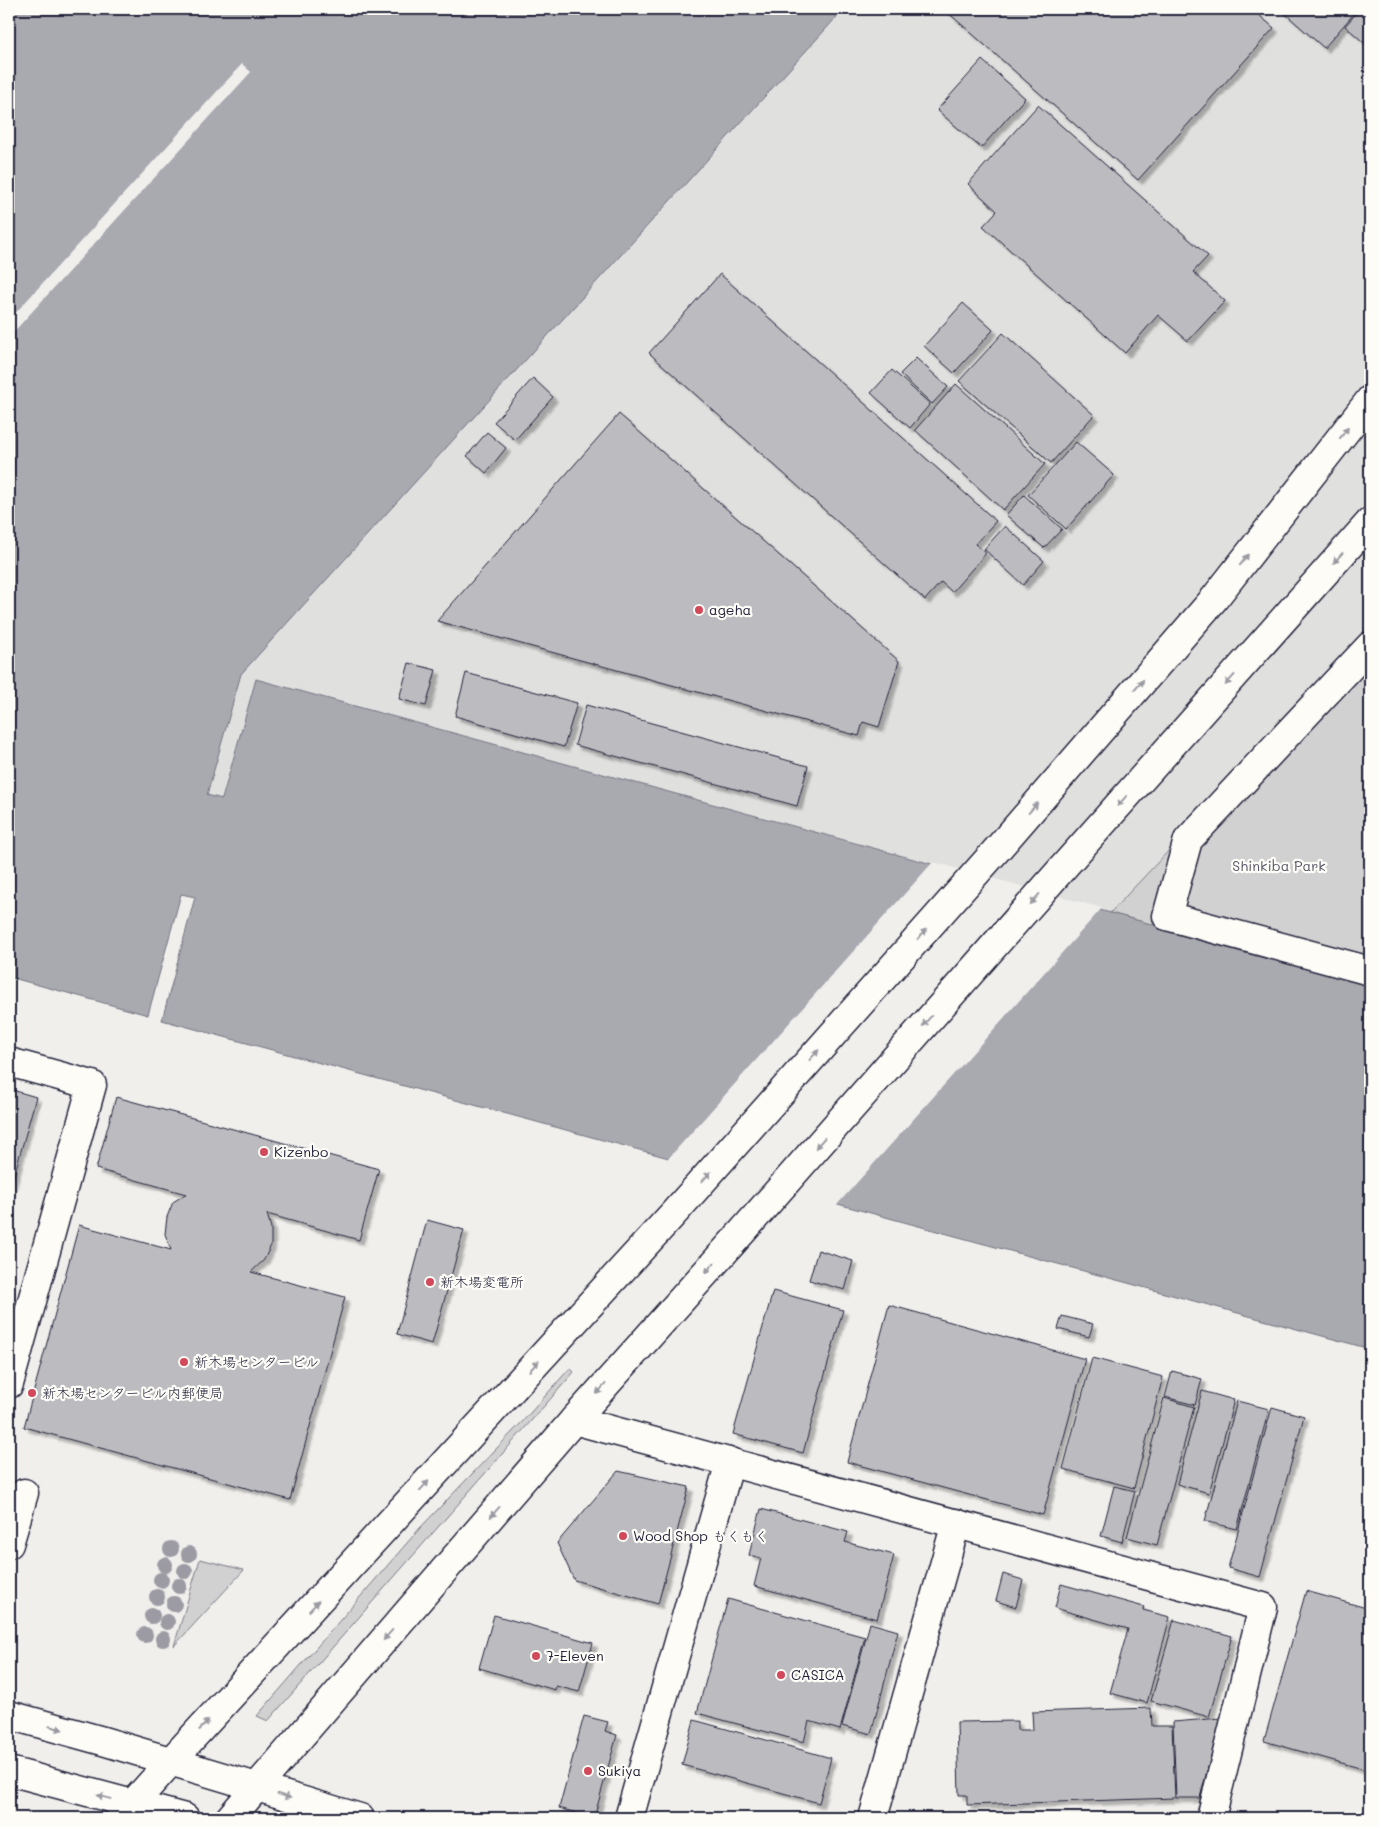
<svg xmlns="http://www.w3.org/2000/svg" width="1379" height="1827" viewBox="0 0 1379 1827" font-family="Mali,'Klee One',sans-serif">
  <defs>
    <filter id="shadow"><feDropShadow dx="4.5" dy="4.5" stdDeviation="1" flood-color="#0004"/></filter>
  </defs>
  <rect width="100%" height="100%" fill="#f0efec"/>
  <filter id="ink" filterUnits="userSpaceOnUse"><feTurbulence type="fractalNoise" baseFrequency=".02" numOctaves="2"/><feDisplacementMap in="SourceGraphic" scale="10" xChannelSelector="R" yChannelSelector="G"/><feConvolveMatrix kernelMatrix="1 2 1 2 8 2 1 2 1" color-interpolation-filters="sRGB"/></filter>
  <g filter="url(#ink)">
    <path fill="#e0e0df" d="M844 9H1370V984L257 679 222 800 207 795 241 674Z"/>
    <g fill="#d2d1d1" stroke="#7a7a86">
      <path d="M1370 637V984L1110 913Z"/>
      <path d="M570 1368 574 1372 268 1721 257 1716 420 1528 523 1421Z"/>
      <path d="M200 1559 244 1570 174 1646Z"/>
    </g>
    <path fill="#a9a9b0" stroke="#737381" d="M9 9H844L241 674 207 795 222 799 256 679 1370 984V1349L162 1020 195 897 181 894 148 1015 9 977Z"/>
    <g fill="#f0efec">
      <path d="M242 64 251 72 9 337V320Z"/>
      <path d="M933 862 1102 908 836 1206 667 1160Z"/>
    </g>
    <g fill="#bcbcc0" stroke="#22223b" filter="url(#shadow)">
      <path d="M944 9H1252L1274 28 1138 180Z"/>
      <path d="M1280 9H1358L1324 48Z"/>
      <path d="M1360 9H1370V48L1345 26Z"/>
      <path d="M982 60 1025 98 981 148 937 110Z"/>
      <path d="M1038 105 1208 256 1193 272 1225 301 1188 341 1158 315 1125 353 983 226 997 211 968 184Z"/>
      <path d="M720 274 996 521 975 544 986 553 952 592 941 582 925 600 649 353Z"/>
      <path d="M963 303 993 330 954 373 924 346Z"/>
      <path d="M1003 333 1094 415 1051 463 959 381Z"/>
      <path d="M916 358 948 387 932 404 900 374Z"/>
      <path d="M892 370 930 404 910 428 871 393Z"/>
      <path d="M533 378 553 397 515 440 494 422Z"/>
      <path d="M956 384 1045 464 1003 510 915 430Z"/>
      <path d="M619 414 899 661 879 727 863 722 859 736 437 621Z"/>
      <path d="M487 432 506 448 486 473 467 456Z"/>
      <path d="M1076 442 1114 475 1066 529 1028 495Z"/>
      <path d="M1024 495 1062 529 1044 548 1006 515Z"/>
      <path d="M1005 526 1044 561 1023 585 984 549Z"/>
      <path d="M409 663 436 670 426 706 399 699Z"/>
      <path d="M466 673 577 703 564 747 455 716Z"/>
      <path d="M586 705 808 766 797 806 575 745Z"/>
      <path d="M9 1089 36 1097 9 1194Z"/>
      <path d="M116 1097 379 1169 359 1240 267 1214 271 1228V1245L264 1260 251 1272 345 1297 290 1500 24 1427 79 1225 171 1250 165 1234 167 1217 173 1202 186 1194 96 1169Z"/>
      <path d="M427 1220 464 1230 432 1344 397 1334Z"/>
      <path d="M818 1250 853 1261 845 1290 809 1280Z"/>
      <path d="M773 1291 843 1310 803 1453 733 1434Z"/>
      <path d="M889 1305 1085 1359 1043 1515 847 1462Z"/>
      <path d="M1062 1316 1093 1324 1089 1337 1058 1329Z"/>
      <path d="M1092 1358 1163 1377 1134 1488 1063 1469Z"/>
      <path d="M1172 1371 1202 1379 1195 1405 1165 1397Z"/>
      <path d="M1202 1391 1234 1400 1209 1493 1177 1484Z"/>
      <path d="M1164 1398 1194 1407 1157 1545 1127 1537Z"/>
      <path d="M1237 1401 1269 1409 1237 1529 1205 1521Z"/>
      <path d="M1272 1407 1304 1416 1260 1577 1228 1568Z"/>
      <path d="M618 1471 689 1487 658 1604 574 1580 557 1543Z"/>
      <path d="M1114 1486 1135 1491 1122 1542 1101 1536Z"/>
      <path d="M761 1509 848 1532 845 1542 894 1555 877 1619 754 1586 761 1558 749 1555Z"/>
      <path d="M1003 1574 1023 1580 1016 1607 996 1601Z"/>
      <path d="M1061 1584 1144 1607 1143 1610 1170 1617 1147 1703 1110 1693 1128 1629 1055 1608Z"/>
      <path d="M1306 1591 1370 1609V1771L1264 1741Z"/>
      <path d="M728 1599 865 1637 840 1730 809 1721 804 1742 697 1713Z"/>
      <path d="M494 1615 593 1643 579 1692 556 1686 555 1690 479 1668Z"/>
      <path d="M1174 1620 1232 1636 1209 1717 1151 1701Z"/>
      <path d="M870 1623 898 1631 871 1734 842 1726Z"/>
      <path d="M1151 1708 1152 1726H1172L1175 1798 967 1805V1795H959L957 1722 1017 1721V1730H1033L1032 1712Z"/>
      <path d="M584 1716 608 1722 605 1731 617 1735 594 1818 559 1808Z"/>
      <path d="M1221 1718 1200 1798H1176L1173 1722Z"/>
      <path d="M694 1720 831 1758 819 1803 682 1765Z"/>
    </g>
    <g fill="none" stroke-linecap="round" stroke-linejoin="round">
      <g stroke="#22223b" stroke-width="31">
        <g id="minor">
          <path d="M1370 646 1188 840 1167 916 1370 971"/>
          <path d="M9 1062 92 1085 9 1384"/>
          <path d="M574 1420 1263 1607 1211 1818"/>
          <path d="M9 1544 24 1493"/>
          <path d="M9 1715 103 1741 360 1818"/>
          <path d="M9 1771 185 1818"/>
          <path d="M120 1818 171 1761 674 1213 1001 845 1214 599 1370 400"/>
          <path d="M230 1818 574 1420 742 1232 1067 863 1370 522"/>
          <path d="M629 1818 730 1462"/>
          <path d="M873 1818 956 1523"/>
        </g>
      </g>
      <use href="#minor" stroke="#fdfcf7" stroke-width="28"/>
    </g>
    <g fill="#9c9ba3">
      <circle cx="171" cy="1549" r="8"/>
      <circle cx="189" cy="1554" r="8"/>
      <circle cx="165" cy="1565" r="8"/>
      <circle cx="185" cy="1571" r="8"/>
      <circle cx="161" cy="1580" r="8"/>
      <circle cx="179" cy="1586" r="8"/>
      <circle cx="157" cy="1597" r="8"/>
      <circle cx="174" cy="1604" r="8"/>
      <circle cx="152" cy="1616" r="8"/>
      <circle cx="167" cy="1622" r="8"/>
      <circle cx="145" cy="1635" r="8"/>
      <circle cx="163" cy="1639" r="8"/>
    </g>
    <defs><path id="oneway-solid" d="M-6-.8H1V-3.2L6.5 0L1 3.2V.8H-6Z" transform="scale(1.25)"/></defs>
    <g fill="#9a9aa2">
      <use href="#oneway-solid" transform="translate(1344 433) rotate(-52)"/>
      <use href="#oneway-solid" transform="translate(1338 558) rotate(132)"/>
      <use href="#oneway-solid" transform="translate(1244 560) rotate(-52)"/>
      <use href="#oneway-solid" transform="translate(1230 680) rotate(132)"/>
      <use href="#oneway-solid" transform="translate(1139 685) rotate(-49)"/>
      <use href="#oneway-solid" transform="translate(1122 801) rotate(132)"/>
      <use href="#oneway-solid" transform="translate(1033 808) rotate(-49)"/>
      <use href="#oneway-solid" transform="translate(1035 899) rotate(131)"/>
      <use href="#oneway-solid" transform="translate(922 934) rotate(-48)"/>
      <use href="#oneway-solid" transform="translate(927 1021) rotate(131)"/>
      <use href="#oneway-solid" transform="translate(814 1055) rotate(-48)"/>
      <use href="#oneway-solid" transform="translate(820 1143) rotate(131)"/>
      <use href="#oneway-solid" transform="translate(706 1177) rotate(-48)"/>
      <use href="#oneway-solid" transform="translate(710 1268) rotate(132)"/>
      <use href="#oneway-solid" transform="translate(534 1366) rotate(-47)"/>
      <use href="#oneway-solid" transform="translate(601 1389) rotate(132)"/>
      <use href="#oneway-solid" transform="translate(424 1486) rotate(-47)"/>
      <use href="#oneway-solid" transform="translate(495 1512) rotate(131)"/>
      <use href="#oneway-solid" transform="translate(314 1606) rotate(-47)"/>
      <use href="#oneway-solid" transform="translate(388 1635) rotate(131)"/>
      <use href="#oneway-solid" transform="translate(204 1725) rotate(-47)"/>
      <use href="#oneway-solid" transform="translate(56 1728) rotate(15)"/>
      <use href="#oneway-solid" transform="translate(284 1796) rotate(17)"/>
      <use href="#oneway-solid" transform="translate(104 1797) rotate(-165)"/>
    </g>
  </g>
  <g fill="#d1495b" stroke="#fdfcf7" stroke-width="2">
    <circle cx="699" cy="610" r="5"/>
    <circle cx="264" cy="1152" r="5"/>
    <circle cx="430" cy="1282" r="5"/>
    <circle cx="184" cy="1362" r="5"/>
    <circle cx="32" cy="1393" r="5"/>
    <circle cx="623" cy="1536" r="5"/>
    <circle cx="536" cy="1656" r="5"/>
    <circle cx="781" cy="1675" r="5"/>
    <circle cx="588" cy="1771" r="5"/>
  </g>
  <g text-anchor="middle" stroke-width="4.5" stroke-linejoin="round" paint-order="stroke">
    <g font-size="14" fill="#22223b" stroke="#fdfcf7" text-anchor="start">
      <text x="709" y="615">ageha</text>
      <text x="274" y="1157">Kizenbo</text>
      <text x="440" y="1287">新木場変電所</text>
      <text x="194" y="1367">新木場センタービル</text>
      <text x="42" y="1398">新木場センタービル内郵便局</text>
      <text x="633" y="1541">Wood Shop もくもく</text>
      <text x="546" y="1661">7-Eleven</text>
      <text x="791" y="1680">CASICA</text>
      <text x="598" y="1776">Sukiya</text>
    </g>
    <g font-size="14" fill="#575768" stroke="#fdfcf7">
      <text x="1279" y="871">Shinkiba Park</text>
    </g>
  </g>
  <rect width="1379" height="1827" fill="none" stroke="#fdfcf7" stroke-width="30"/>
  <rect x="15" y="15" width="1349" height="1797" fill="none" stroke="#22223b" stroke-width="2" filter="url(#ink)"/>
</svg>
